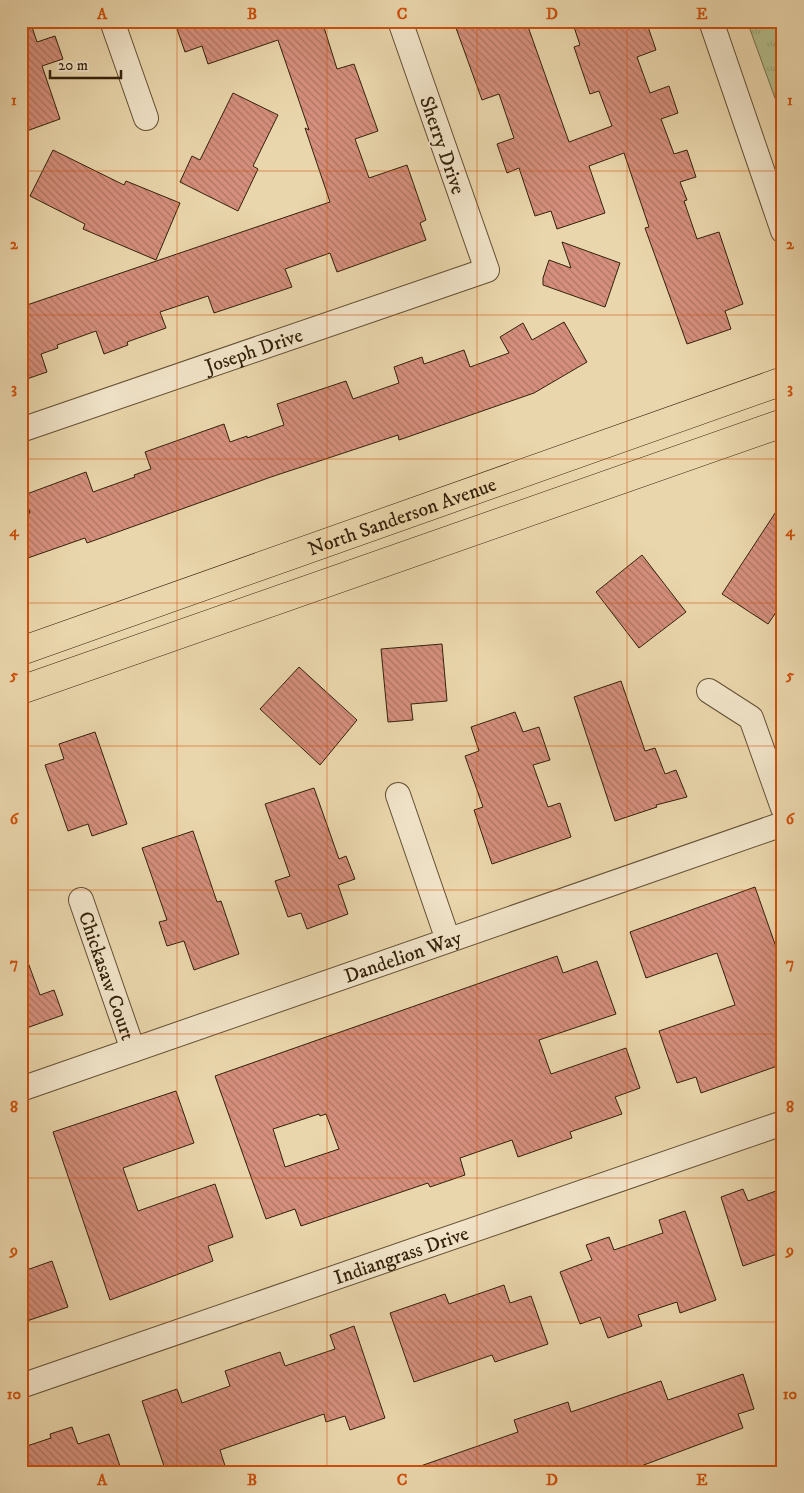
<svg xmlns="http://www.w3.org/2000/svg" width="804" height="1493" viewBox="0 0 804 1493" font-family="'IM FELL DW Pica',serif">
  <defs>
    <pattern id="grass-tufts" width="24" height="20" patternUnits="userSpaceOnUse" patternTransform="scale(1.25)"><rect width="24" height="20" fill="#b4be8c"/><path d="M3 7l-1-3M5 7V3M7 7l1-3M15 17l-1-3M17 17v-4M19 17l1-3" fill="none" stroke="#9ba377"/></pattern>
    <pattern id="building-back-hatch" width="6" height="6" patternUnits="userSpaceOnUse" patternTransform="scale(1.25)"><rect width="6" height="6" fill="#d58f7c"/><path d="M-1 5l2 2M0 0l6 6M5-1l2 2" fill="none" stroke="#ae7464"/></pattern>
  </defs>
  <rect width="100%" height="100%" fill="#ead6ac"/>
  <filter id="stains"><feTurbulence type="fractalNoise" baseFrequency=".004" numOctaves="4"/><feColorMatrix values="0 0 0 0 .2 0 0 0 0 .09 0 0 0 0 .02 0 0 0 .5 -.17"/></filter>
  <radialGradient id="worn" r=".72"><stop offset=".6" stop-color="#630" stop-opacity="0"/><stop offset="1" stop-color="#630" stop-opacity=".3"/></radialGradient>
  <path fill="url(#grass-tufts)" stroke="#74704c" d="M747 21H783V120Z"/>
  <g fill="url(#building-back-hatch)" stroke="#34210b" fill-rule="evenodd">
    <path d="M21 21H30L37 42 55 36 63 59 42 66 60 119 21 133Z"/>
    <path d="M190 21H322L337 69 354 64 378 131 355 139 369 178 407 165 426 220 420 223 426 240 337 272 330 253 285 269 292 287 214 313 208 296 160 312 166 328 127 342 128 345 104 354 96 331 57 345 58 348 41 354 47 372 21 381V307L330 202 305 128 309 130 278 40 208 64 202 46 185 52 176 26Z"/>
    <path d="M475 21H526L569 142 612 126 599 91 590 94 574 47 580 45 572 21H646L656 50 637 57 650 93 669 86 678 113 661 119 674 154 687 150 696 177 680 182 687 200 684 201 697 239 719 232 743 304 725 311 731 329 687 344 645 228 649 227 624 153 589 166 605 213 557 229 551 211 535 216 519 168 507 173 497 144 514 138 499 94 482 100 456 28Z"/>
    <path d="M233 93 278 115 253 166 258 169 238 211 180 182 192 156 200 160Z"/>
    <path d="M53 150 124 185 126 181 180 203 156 260 83 229 85 224 30 196Z"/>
    <path d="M562 242 620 263 605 307 543 285V278L549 260 571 268Z"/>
    <path d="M564 322 587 362 534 393 399 440 398 435 271 477 87 543 85 538 25 559 21 547V516L30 513 24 495 86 472 93 492 135 477 134 475 151 469 145 452 224 424 230 442 247 436V438L284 425 277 404 346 381 353 399 399 383 394 367 422 357 424 364 464 350 470 367 509 353 500 337 523 323 532 340Z"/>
    <path d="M783 501V602L768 624 722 594Z"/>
    <path d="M642 555 686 612 639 648 596 592Z"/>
    <path d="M442 644 447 701 411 704 413 720 388 722 381 649Z"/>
    <path d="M299 667 357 720 320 765 260 709Z"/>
    <path d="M621 681 645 751 655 748 665 774 676 770 687 797 656 805 657 807 615 821 574 697Z"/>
    <path d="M515 712 523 732 539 727 550 760 533 765 548 807 560 803 571 837 492 864 474 810 483 807 465 756 479 751 471 727Z"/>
    <path d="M95 732 127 824 92 836 88 824 68 831 45 765 64 759 59 744Z"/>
    <path d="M314 788 339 859 346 856 355 879 338 885 348 914 307 929 301 913 288 917 275 881 290 876 265 804Z"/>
    <path d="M193 831 217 902 221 901 239 954 194 970 184 941 167 946 159 922 167 920 142 848Z"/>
    <path d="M755 887 783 967V1064L701 1093 696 1077 677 1083 659 1031 735 1005 717 953 646 978 630 932Z"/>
    <path d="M23 949 40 995 54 990 63 1015 21 1030V950Z"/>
    <path d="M557 956 563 973 597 961 616 1014 539 1040 551 1074 626 1048 640 1088 615 1097 622 1114 570 1132 572 1138 518 1157 512 1140 460 1158 465 1175 430 1187 428 1183 301 1226 295 1209 266 1219 215 1076ZM319 1114 320 1116 326 1114 339 1149 285 1167 273 1129Z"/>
    <path d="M176 1091 194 1143 123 1168 138 1211 215 1184 233 1237 208 1246 213 1261 110 1300 53 1132Z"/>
    <path d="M743 1189 748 1201 776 1191 783 1210V1252L743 1266 721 1197Z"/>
    <path d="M685 1211 716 1300 680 1313 677 1302 638 1315 642 1326 608 1338 600 1317 580 1324 560 1272 592 1260 586 1245 609 1237 614 1250 663 1233 659 1220Z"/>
    <path d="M52 1261 68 1307 21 1323V1272Z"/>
    <path d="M504 1285 510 1303 531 1296 548 1344 495 1362 492 1355 414 1382 390 1313 445 1294 449 1304Z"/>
    <path d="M354 1326 385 1418 350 1430 345 1416 326 1422 324 1414 220 1450 227 1472H166L142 1401 177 1389 182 1403 230 1386 225 1371 280 1352 285 1366 335 1349 330 1335Z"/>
    <path d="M743 1374 754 1409 738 1414 743 1428 625 1472H412V1469L518 1432 514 1420 568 1402 571 1412 661 1381 668 1400Z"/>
    <path d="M72 1427 78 1444 109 1434 122 1472H21V1448L51 1438 50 1434Z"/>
  </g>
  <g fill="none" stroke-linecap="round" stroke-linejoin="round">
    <g stroke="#624e33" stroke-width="26">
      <g id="minor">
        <path d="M112 21 146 118"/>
        <path d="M711 21 783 231"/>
        <path id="s1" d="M21 430 487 270 400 21"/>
        <path d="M709 691 751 718 783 808"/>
        <path d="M398 795 448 940"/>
        <path id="s2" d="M81 900 133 1050"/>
        <path id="s3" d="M21 1089 783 824"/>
        <path id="s4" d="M21 1386 783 1123"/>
      </g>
    </g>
    <g stroke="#34210b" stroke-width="29">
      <g id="trunk">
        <path id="s5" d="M21 651 783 381"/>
        <path d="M21 690 783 423"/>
      </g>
    </g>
    <use href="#minor" stroke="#f1e4c9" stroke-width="24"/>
    <use href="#trunk" stroke="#ead6ac" stroke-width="28"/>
  </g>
  <path fill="none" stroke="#cd510c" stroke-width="1" stroke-opacity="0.55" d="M177 21V1472M327 21V1472M477 21V1472M627 21V1472M21 171H783M21 315H783M21 459H783M21 603H783M21 746H783M21 890H783M21 1034H783M21 1178H783M21 1322H783"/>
  <g text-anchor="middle" stroke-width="4" stroke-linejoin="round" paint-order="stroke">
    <g font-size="20" fill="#34210b" stroke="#f1e4c9">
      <text transform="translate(443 145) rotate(71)" y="7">Sherry Drive</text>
      <text dy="7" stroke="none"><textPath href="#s1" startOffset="246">Joseph Drive</textPath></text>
      <text dy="7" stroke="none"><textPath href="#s5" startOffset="404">North Sanderson Avenue</textPath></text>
      <text dy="7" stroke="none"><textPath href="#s3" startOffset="404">Dandelion Way</textPath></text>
      <text dy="7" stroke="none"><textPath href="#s2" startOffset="80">Chickasaw Court</textPath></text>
      <text dy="7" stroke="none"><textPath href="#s4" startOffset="402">Indiangrass Drive</textPath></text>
    </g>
  </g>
  <rect width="804" height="1493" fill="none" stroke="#ead6ac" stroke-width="55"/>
  <path d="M50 70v8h71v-8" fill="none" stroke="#34210b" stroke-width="2.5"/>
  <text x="58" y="70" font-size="15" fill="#34210b" stroke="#f1e4c9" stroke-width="4" paint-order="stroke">20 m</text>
  <rect x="28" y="28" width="748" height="1438" fill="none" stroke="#cd510c" stroke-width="2"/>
  <g font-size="16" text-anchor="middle" font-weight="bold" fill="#cd510c">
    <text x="102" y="19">A</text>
    <text x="252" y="19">B</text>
    <text x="402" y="19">C</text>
    <text x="552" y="19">D</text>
    <text x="702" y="19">E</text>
    <text x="14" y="105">1</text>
    <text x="790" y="105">1</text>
    <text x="14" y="249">2</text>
    <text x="790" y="249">2</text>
    <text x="14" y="393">3</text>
    <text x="790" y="393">3</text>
    <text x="14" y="536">4</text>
    <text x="790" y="536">4</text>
    <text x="14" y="680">5</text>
    <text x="790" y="680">5</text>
    <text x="14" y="824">6</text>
    <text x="790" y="824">6</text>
    <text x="14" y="968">7</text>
    <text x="790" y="968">7</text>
    <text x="14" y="1112">8</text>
    <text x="790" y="1112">8</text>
    <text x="14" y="1255">9</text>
    <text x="790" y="1255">9</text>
    <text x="14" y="1399">10</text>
    <text x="790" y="1399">10</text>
    <text x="102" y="1485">A</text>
    <text x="252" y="1485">B</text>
    <text x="402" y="1485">C</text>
    <text x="552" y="1485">D</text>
    <text x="702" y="1485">E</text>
  </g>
  <rect width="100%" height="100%" filter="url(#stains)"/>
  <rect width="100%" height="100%" fill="url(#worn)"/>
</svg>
